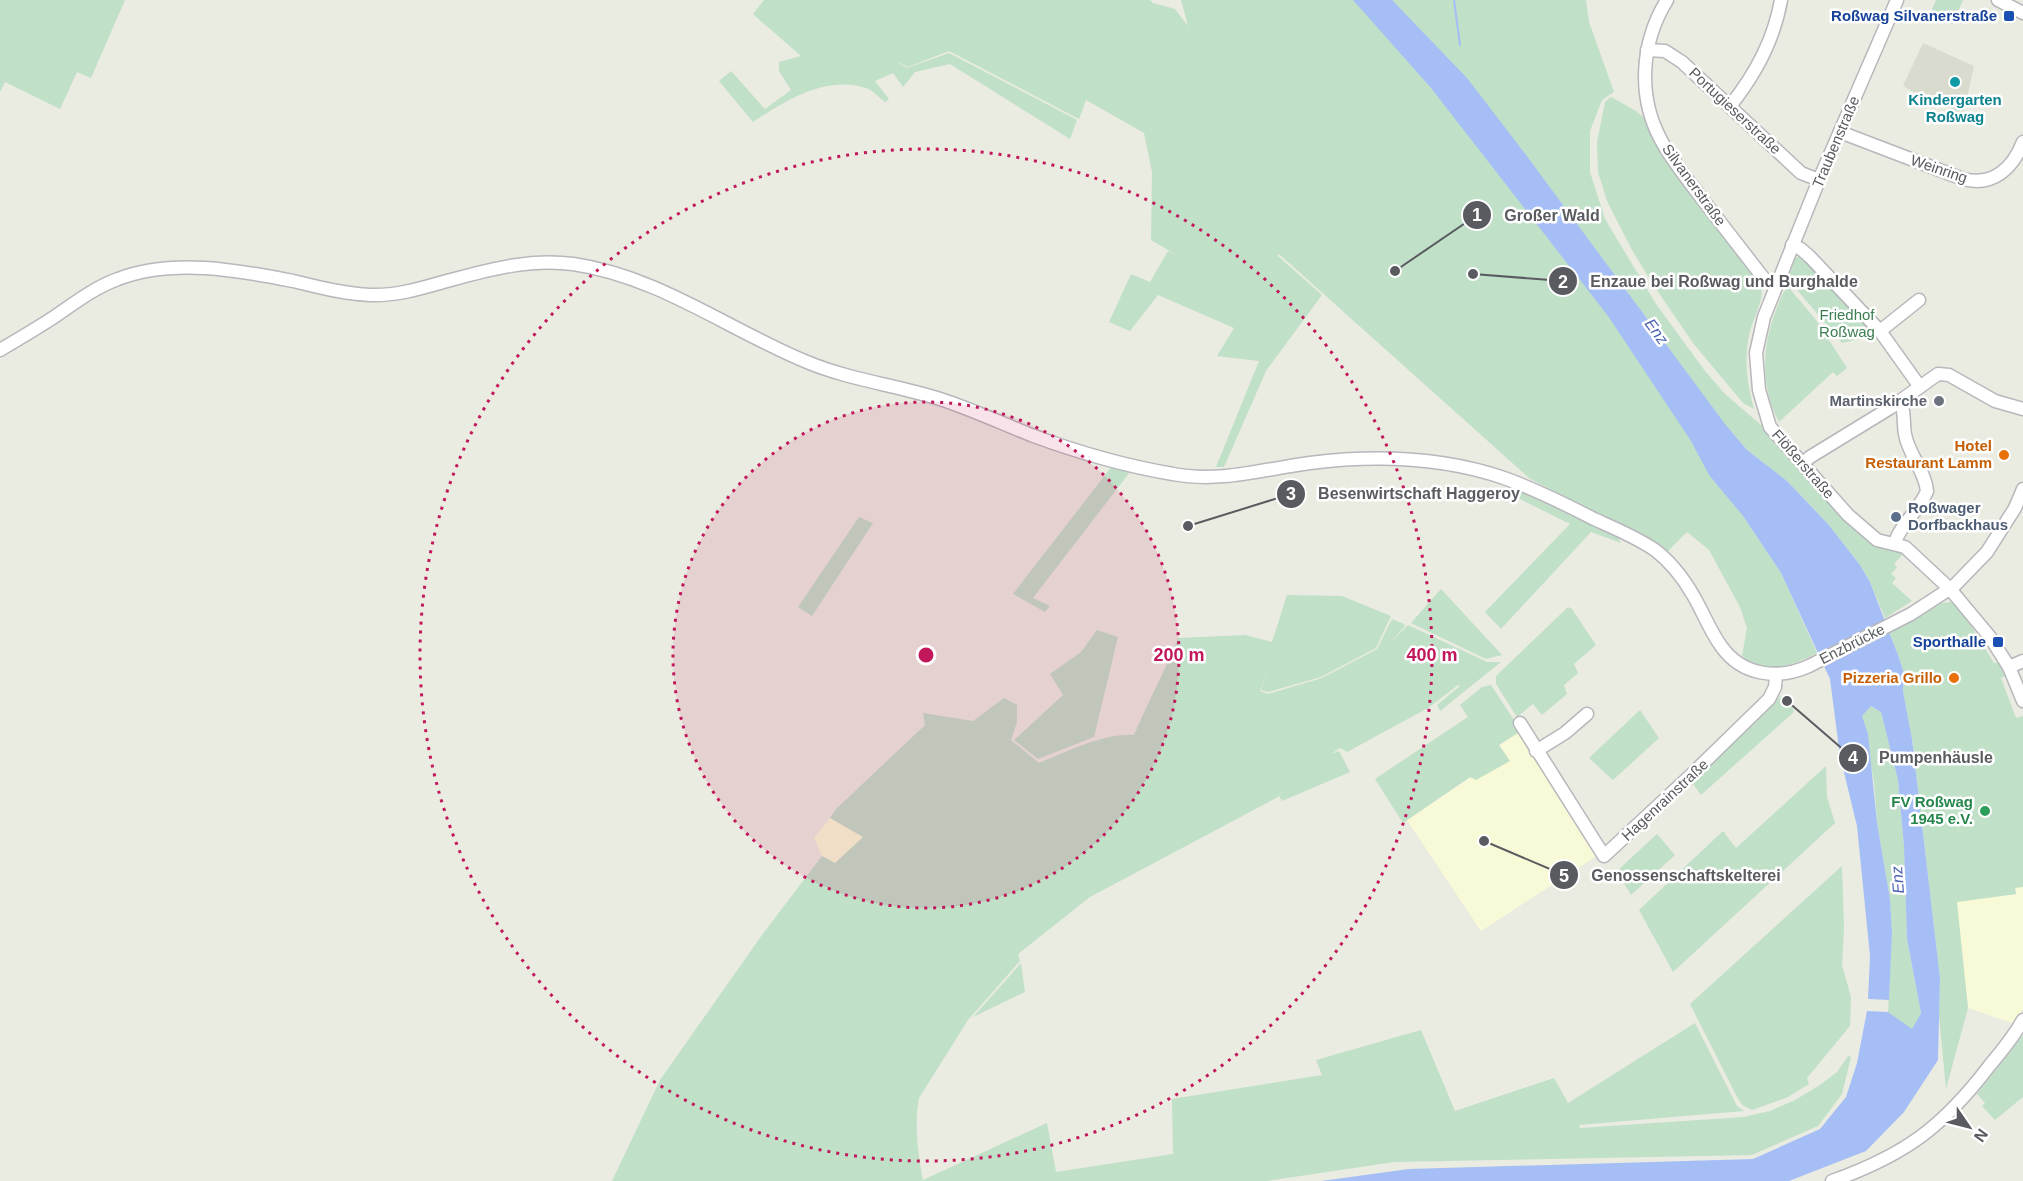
<svg xmlns="http://www.w3.org/2000/svg" width="2023" height="1181" viewBox="0 0 2023 1181" font-family="Helvetica,sans-serif">
  <rect width="100%" height="100%" fill="#eaebe1"/>
  <g fill="#f8fad7">
    <path d="M1521 731 1598 855 1481 931 1407 820 1471 777 1509 761 1499 745Z"/>
    <path d="M830 818 864 837 835 863 822 856 814 838Z"/>
    <path d="M2015 887H2023V1009L2015 1024 1968 1008 1956 913 1957 902 2016 894Z"/>
  </g>
  <path fill="#dadbcf" d="M1923 43 1974 66 1963 116 1927 95 1925 98 1903 86Z"/>
  <g fill="#c0e0c8">
    <path d="M0 0H125L91 78 77 72 60 109 5 82 0 92Z"/>
    <path d="M764 0H1150L1153 3 1175 9 1188 26 1181 0H1586L1589 22 1614 92 1602 100 1590 131V172L1605 219 1656 304 1705 371 1725 394 1768 431 1777 444 1857 533 1881 548 1904 553 1894 564 1897 567 1891 574 1896 578 1892 583 1912 601 1885 618 1870 582 1860 565 1828 524 1787 481 1747 450 1732 432 1708 472 1743 516 1781 573 1817 653C1800 662 1773 674 1753 664 1749 662 1745 658 1742 656L1747 628 1740 607 1709 550 1687 532 1667 552 1529 478 1279 254 1278 256 1322 295 1266 371 1224 467H1216L1259 361 1217 356 1234 328 1158 295 1130 331 1109 322 1131 274 1150 282 1168 251 1178 256 1151 240 1152 172 1144 133 1086 100 1079 119 949 51 908 67 895 61 907 68 949 53 1077 120 1070 139 950 64 915 72 903 87 893 73 875 81 889 99 885 102C879 98 873 90 866 88 825 75 785 101 753 122L719 81 731 71 765 109 791 90 779 71V62L801 56 753 14Z"/>
    <path d="M1936 0H1963L1952 24 1930 14Z"/>
    <path d="M1611 97 1636 111 1644 118 1661 153 1761 286C1765 300 1752 320 1749 335 1744 360 1747 384 1754 409L1743 403 1693 343 1654 286 1632 250 1607 201 1598 172 1597 142 1605 102Z"/>
    <path d="M1800 255 1877 332 1868 337 1842 343 1788 279 1795 259Z"/>
    <path d="M1786 289H1790L1816 320 1847 368 1837 376 1833 372 1779 422C1760 387 1762 346 1776 310 1779 302 1782 294 1786 289Z"/>
    <path d="M1112 466 1130 472 1033 598 1050 606 1045 612 1013 594Z"/>
    <path d="M1521 492 1618 537 1621 543 1591 532 1501 629 1485 612 1570 524 1516 497Z"/>
    <path d="M859 517 873 523 812 616 798 607Z"/>
    <path d="M1441 589 1502 655 1486 659 1411 623Z"/>
    <path d="M1287 595 1342 596 1391 616 1376 648 1321 677 1268 692 1261 690 1267 672 1260 691 1268 694 1322 678 1377 649 1392 619 1404 624 1405 626 1389 644 1408 625 1487 662H1501L1440 711 1437 705 1460 686 1458 685 1428 708 1347 752 1340 748 1331 754 1339 751 1350 772 1282 801 1279 796 1287 784 1278 797 1090 897 1018 954 1020 961 968 1020 919 1098C914 1124 918 1154 923 1180L1047 1123 1056 1172 1173 1154 1172 1099 1322 1075 1316 1060 1421 1030 1455 1111 1554 1078 1568 1103 1695 1023 1737 1106 1744 1111 1579 1125 1580 1128 1743 1117 1770 1111 1795 1100 1820 1085 1837 1072 1848 1056 1851 1057 1842 1094 1818 1126 1752 1155 1394 1162 1267 1181H612L660 1080 762 935 822 856 835 863 863 837 830 818 835 810 925 725 923 713 973 721 1004 698 1017 705V722L1011 740 1039 763C1067 752 1103 733 1134 735 1148 702 1165 671 1178 638L1245 635 1272 642Z"/>
    <path d="M1950 602 1960 608 1994 663 2001 662 2008 675 2001 678 2016 718 2023 716V887L2015 888 2016 894 1957 902 1968 1008 1946 1089 1939 1016 1940 978 1912 739 1903 691 1904 673 1890 633 1942 603Z"/>
    <path d="M1568 607 1572 609 1596 645 1574 664 1578 673 1564 685 1567 694 1542 715 1533 704 1517 717 1496 684V676Z"/>
    <path d="M1097 630 1118 637 1094 737 1038 759 1014 740 1063 695 1050 674 1081 652Z"/>
    <path d="M1491 685 1521 731 1499 745 1510 761 1476 780 1470 777 1403 823 1375 779 1468 717 1460 705 1482 687Z"/>
    <path d="M1781 696H1789L1794 712 1701 795 1693 784V777Z"/>
    <path d="M1871 706 1881 712 1898 780 1904 847 1907 939 1921 1013 1912 1030 1888 1012 1892 933 1890 899 1877 823 1874 782 1862 716Z"/>
    <path d="M1640 710 1659 738 1613 780 1589 758Z"/>
    <path d="M1826 766 1827 797 1835 823 1673 972 1639 910 1723 831 1736 848Z"/>
    <path d="M1657 834 1675 855 1631 895 1617 871Z"/>
    <path d="M1842 866 1844 928 1842 965 1851 997 1850 1026 1807 1078 1809 1084 1786 1098 1752 1110 1742 1105 1737 1097 1690 1004Z"/>
    <path d="M1021 963 1025 992 973 1017Z"/>
    <path d="M2023 1035V1097L1995 1120 1982 1106 1985 1103 1977 1094Z"/>
  </g>
  <path fill="#a6bef6" d="M1353 0H1392L1467 78 1523 151 1725 424 1747 450 1787 481 1828 524 1860 565 1870 582 1898 655 1904 673 1903 691 1912 739 1940 978 1938 1060 1904 1112 1866 1151 1789 1181H1321L1409 1169 1753 1159 1820 1129 1846 1097 1857 1063 1867 1011 1888 1012 1912 1029 1921 1013 1907 939 1904 847 1898 780 1881 712 1871 706 1862 716 1868 734 1877 823 1890 899 1892 933 1889 1000 1868 999 1870 956 1857 826 1840 756 1830 679 1781 573 1743 516 1709 475 1691 441 1608 316 1431 88Z"/>
  <g fill="none" stroke-linecap="round" stroke-linejoin="round">
    <path stroke="#a6bef6" stroke-width="2" d="M1454 0 1460 45"/>
    <g stroke="#b7b7bc" stroke-width="15">
      <g id="minor">
        <path d="M1667 0C1641 42 1637 96 1661 140 1672 161 1689 181 1703 200 1724 227 1744 253 1765 280L1777 284"/>
        <path d="M1897 0 1819 180 1764 317 1756 353 1759 390 1770 427 1848 515 1877 540 1905 547 1950 589 1990 637 2009 667 2023 701"/>
        <path d="M1998 0 2023 13"/>
        <path d="M1647 50 1665 51 1682 62 1801 173 1819 180"/>
        <path d="M1730 106C1755 75 1774 40 1781 0"/>
        <path d="M1840 132 1963 179C1993 187 2013 168 2023 142"/>
        <path d="M1792 245 1801 249 1810 257 1880 331 1920 387"/>
        <path d="M1880 331 1919 300"/>
        <path d="M0 350C17 340 34 330 51 319 72 305 93 288 118 279 172 258 237 270 293 281 318 287 344 294 370 295 397 296 422 288 447 281 488 270 530 258 573 264 658 276 729 330 807 362 850 380 896 385 940 399 971 409 1001 423 1031 435 1077 452 1125 466 1173 474 1220 483 1264 469 1310 463 1374 455 1442 457 1504 478 1535 489 1565 504 1594 519 1614 528 1636 537 1655 550 1671 562 1683 578 1693 595 1703 612 1710 631 1721 646 1742 676 1778 680 1809 666L1911 614 1954 586 1987 552 2015 508 2023 489"/>
        <path d="M1803 463 1810 457 1890 408 1938 374 1949 375 1995 401 2023 409"/>
        <path d="M1895 544C1896 530 1921 508 1927 491 1925 470 1908 454 1905 434 1903 423 1905 413 1901 402"/>
        <path d="M2009 667 2023 661"/>
        <path d="M1520 723 1604 856 1689 777 1769 699 1775 687 1776 674"/>
        <path d="M1536 751 1565 733 1587 714"/>
        <path d="M1832 1181C1905 1155 1943 1127 1990 1065 2002 1051 2014 1036 2023 1020"/>
      </g>
    </g>
    <use href="#minor" stroke="#fff" stroke-width="12"/>
  </g>
  <circle cx="926" cy="655" r="253" fill="#c2185b" fill-opacity=".12"/>
  <g fill="none" stroke="#c2185b" stroke-width="3" stroke-dasharray="3 6">
    <circle cx="926" cy="655" r="253"/>
    <circle cx="926" cy="655" r="506"/>
  </g>
  <g fill="#1a4fb4" stroke="#fff" stroke-width="2">
    <rect x="2003" y="10" width="12" height="12" rx="3"/>
    <rect x="1992" y="636" width="12" height="12" rx="3"/>
  </g>
  <circle fill="#0f9aa8" stroke="#fff" stroke-width="2" cx="1955" cy="82" r="6"/>
  <circle fill="#6b7280" stroke="#fff" stroke-width="2" cx="1939" cy="401" r="6"/>
  <g fill="#e8710a" stroke="#fff" stroke-width="2">
    <circle cx="2004" cy="455" r="6"/>
    <circle cx="1954" cy="678" r="6"/>
  </g>
  <circle fill="#5c6f8a" stroke="#fff" stroke-width="2" cx="1896" cy="517" r="6"/>
  <circle fill="#2e9e5b" stroke="#fff" stroke-width="2" cx="1985" cy="811" r="6"/>
  <g text-anchor="middle" stroke-width="5" stroke-linejoin="round" paint-order="stroke">
    <g font-size="15" font-weight="bold" fill="#164399" stroke="#fff" text-anchor="end">
      <text x="1997" y="21">Roßwag Silvanerstraße</text>
      <text x="1986" y="647">Sporthalle</text>
    </g>
    <g font-size="15" font-weight="bold" fill="#0d838f" stroke="#fff">
      <text x="1955" y="105">Kindergarten<tspan x="1955" dy="17">Roßwag</tspan></text>
    </g>
    <g font-size="15" fill="#5a5b60" stroke="#fff">
      <text transform="translate(1735 111) rotate(43)" y="5">Portugieserstraße</text>
      <text transform="translate(1836 142) rotate(-67)" y="5">Traubenstraße</text>
      <text transform="translate(1939 169) rotate(19)" y="5">Weinring</text>
      <text transform="translate(1694 185) rotate(54)" y="5">Silvanerstraße</text>
      <text transform="translate(1803 464) rotate(49)" y="5">Flößerstraße</text>
      <text transform="translate(1852 644) rotate(-27)" y="5">Enzbrücke</text>
      <text transform="translate(1665 800) rotate(-43)" y="5">Hagenrainstraße</text>
    </g>
    <g font-size="15" fill="#3c7d51" stroke="#fff">
      <text x="1847" y="320">Friedhof<tspan x="1847" dy="17">Roßwag</tspan></text>
    </g>
    <g font-size="15" font-weight="bold" fill="#5b616d" stroke="#fff" text-anchor="end">
      <text x="1927" y="406">Martinskirche</text>
    </g>
    <g font-size="15" font-weight="bold" fill="#c56008" stroke="#fff" text-anchor="end">
      <text x="1992" y="451">Hotel<tspan x="1992" dy="17">Restaurant Lamm</tspan></text>
      <text x="1942" y="683">Pizzeria Grillo</text>
    </g>
    <g font-size="15" font-weight="bold" fill="#4e5e75" stroke="#fff" text-anchor="start">
      <text x="1908" y="513">Roßwager<tspan x="1908" dy="17">Dorfbackhaus</tspan></text>
    </g>
    <g font-size="15" font-weight="bold" fill="#27864d" stroke="#fff" text-anchor="end">
      <text x="1973" y="807">FV Roßwag<tspan x="1973" dy="17">1945 e.V.</tspan></text>
    </g>
    <g font-size="16" font-style="italic" fill="#4d64b5" stroke="#fff">
      <text transform="translate(1657 331) rotate(54)" y="6">Enz</text>
      <text transform="translate(1897 880) rotate(-94)" y="6">Enz</text>
    </g>
  </g>
  <circle cx="926" cy="655" r="9" fill="#c2185b" stroke="#fff" stroke-width="3"/>
  <g font-size="18" text-anchor="middle" font-weight="bold" fill="#c2185b" stroke="#fff" stroke-width="5" stroke-linejoin="round" paint-order="stroke">
    <text x="1179" y="661">200 m</text>
    <text x="1432" y="661">400 m</text>
  </g>
  <path fill="none" stroke="#5a5b60" stroke-width="2" d="M1395 271L1477 215M1473 274L1563 281M1188 526L1291 494M1787 701L1853 758M1484 841L1564 875"/>
  <g fill="#5a5b60" stroke="#fff" stroke-width="2">
    <circle cx="1395" cy="271" r="6"/>
    <circle cx="1473" cy="274" r="6"/>
    <circle cx="1188" cy="526" r="6"/>
    <circle cx="1787" cy="701" r="6"/>
    <circle cx="1484" cy="841" r="6"/>
    <circle cx="1477" cy="215" r="15"/>
    <circle cx="1563" cy="281" r="15"/>
    <circle cx="1291" cy="494" r="15"/>
    <circle cx="1853" cy="758" r="15"/>
    <circle cx="1564" cy="875" r="15"/>
  </g>
  <g font-size="18" text-anchor="middle" font-weight="bold" fill="#fff">
    <text x="1477" y="221">1</text>
    <text x="1563" y="288">2</text>
    <text x="1291" y="500">3</text>
    <text x="1853" y="764">4</text>
    <text x="1564" y="882">5</text>
  </g>
  <g font-size="16" text-anchor="middle" font-weight="bold" fill="#5a5b60" stroke="#fff" stroke-width="5" stroke-linejoin="round" paint-order="stroke">
    <text x="1552" y="221">Großer Wald</text>
    <text x="1724" y="287">Enzaue bei Roßwag und Burghalde</text>
    <text x="1419" y="499">Besenwirtschaft Haggeroy</text>
    <text x="1936" y="763">Pumpenhäusle</text>
    <text x="1686" y="881">Genossenschaftskelterei</text>
  </g>
  <g transform="translate(1969 1127) rotate(125)" stroke="#ffffff" stroke-width="4.5" paint-order="stroke">
  <path d="M0-4.5L10 22L0 15L-10 22Z" fill="#5a5b60"/>
  <text y="-9" font-size="16" font-weight="bold" text-anchor="middle" fill="#5a5b60">N</text>
  </g>
</svg>
